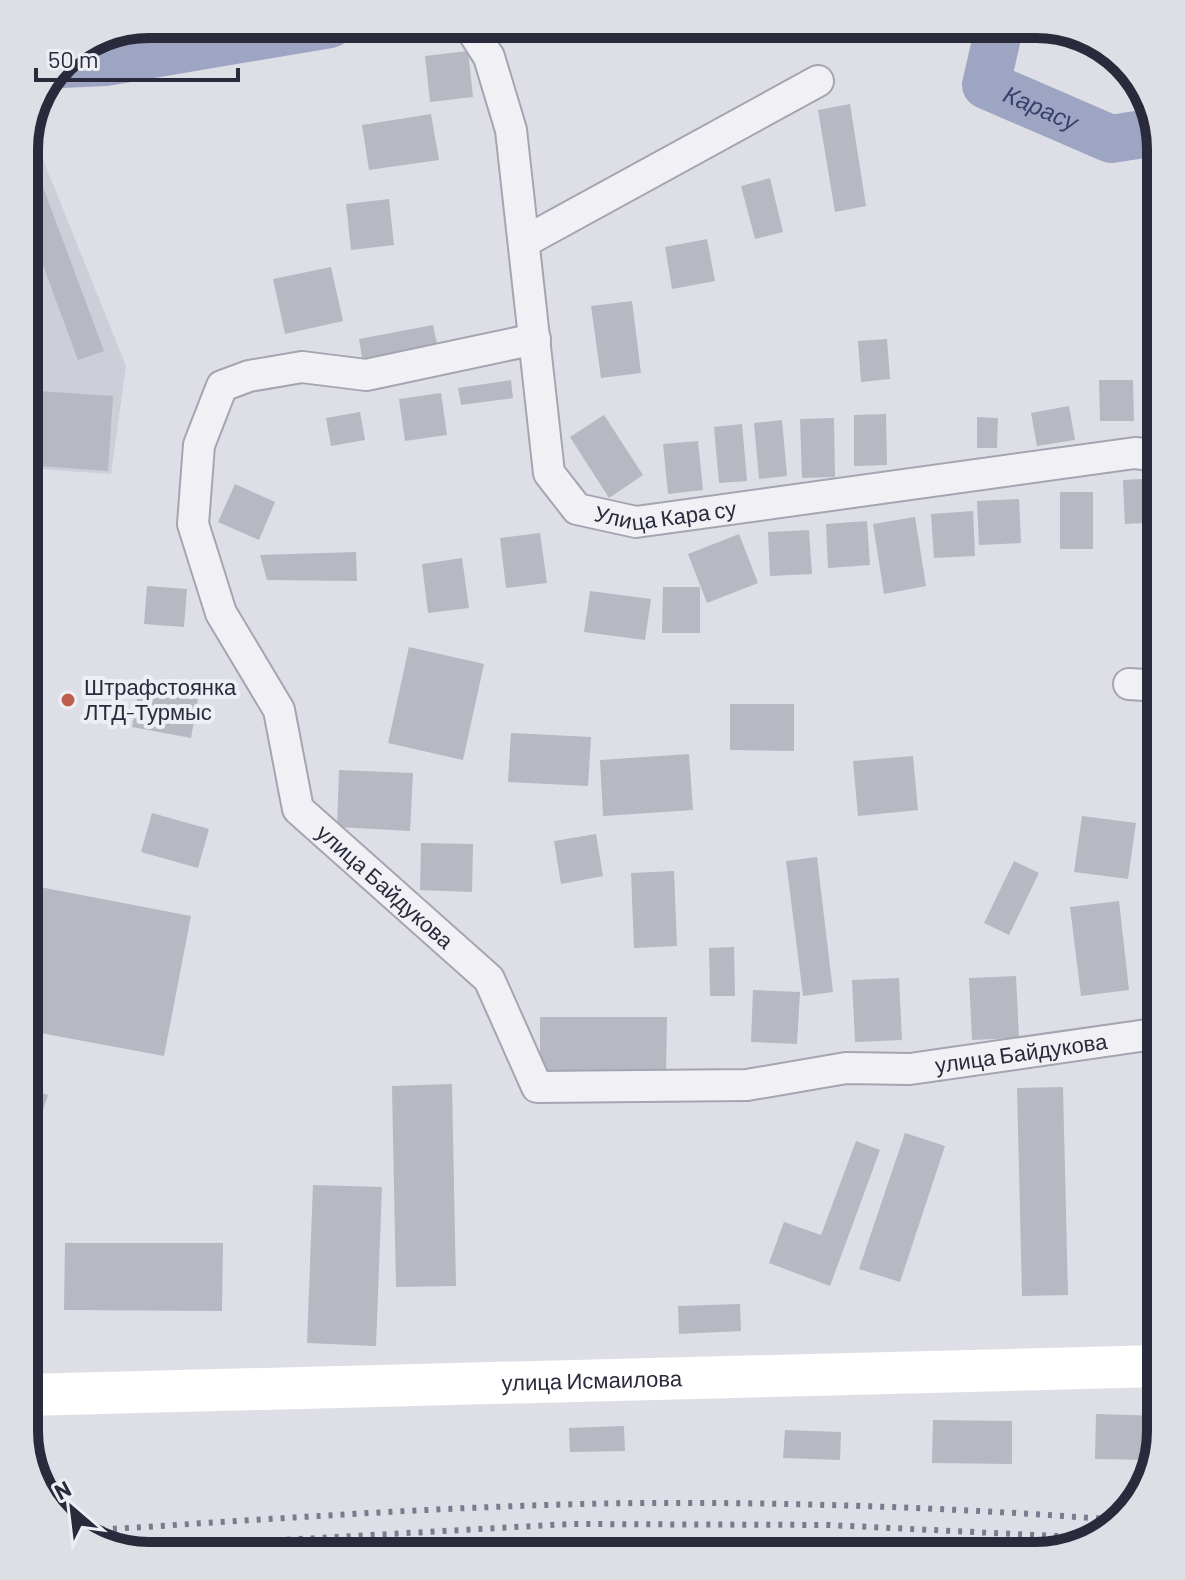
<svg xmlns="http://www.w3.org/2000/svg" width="1185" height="1580" viewBox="0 0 1185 1580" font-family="Barlow,sans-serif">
  <rect width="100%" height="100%" fill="#dedfe6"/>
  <path fill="#cdced8" d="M26 137H34L126 366 111 474 24 468Z"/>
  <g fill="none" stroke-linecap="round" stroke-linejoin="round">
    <g stroke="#9da5c3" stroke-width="48">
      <path id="s1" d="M1000 24 986 85 1111 139 1156 132"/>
      <path d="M62 64 105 62 330 24"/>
    </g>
  </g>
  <g fill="#b6b8c2">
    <path d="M468 51 473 97 430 102 425 56Z"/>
    <path d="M850 104 866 206 835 212 818 110Z"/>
    <path d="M431 114 439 160 369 170 362 125Z"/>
    <path d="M33 160 104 351 78 360 24 214V163Z"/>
    <path d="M770 178 783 232 755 239 741 186Z"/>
    <path d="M389 199 394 245 351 250 346 204Z"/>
    <path d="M707 239 715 281 672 289 665 247Z"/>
    <path d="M331 267 343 321 285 334 273 279Z"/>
    <path d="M632 301 641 373 601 378 591 306Z"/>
    <path d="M433 325 438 349 363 363 359 339Z"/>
    <path d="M887 339 890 379 861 382 858 341Z"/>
    <path d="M511 380 513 398 461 405 458 388Z"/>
    <path d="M1099 380H1133L1134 421H1100Z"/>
    <path d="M1161 383V418L1145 419 1142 385Z"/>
    <path d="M24 390 113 396 108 471 24 465Z"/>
    <path d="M441 393 447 435 405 441 399 399Z"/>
    <path d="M1069 406 1075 440 1037 446 1031 413Z"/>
    <path d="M360 412 365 440 331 446 326 418Z"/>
    <path d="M886 414 887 465 854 466V415Z"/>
    <path d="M604 415 643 475 609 498 570 437Z"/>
    <path d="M977 417 998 418 997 448H977Z"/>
    <path d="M834 418 835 477 802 478 800 419Z"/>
    <path d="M782 420 787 476 759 479 754 423Z"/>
    <path d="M742 424 747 481 719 483 714 427Z"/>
    <path d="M698 441 703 490 668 494 663 444Z"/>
    <path d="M1161 478V522L1125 524 1123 480Z"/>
    <path d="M235 484 275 502 259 540 218 522Z"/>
    <rect x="1060" y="492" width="33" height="57"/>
    <path d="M1019 499 1021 543 979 545 977 501Z"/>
    <path d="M973 511 975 556 934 558 931 514Z"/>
    <path d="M915 517 926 586 884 594 873 524Z"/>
    <path d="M867 521 870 565 828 568 826 524Z"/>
    <path d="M809 530 812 574 770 576 768 532Z"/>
    <path d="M540 533 547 583 506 588 500 538Z"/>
    <path d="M739 534 758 583 707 603 688 554Z"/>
    <path d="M356 552 357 581 267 580 260 555Z"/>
    <path d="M462 558 469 608 428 613 422 564Z"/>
    <path d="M147 586 187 589 184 627 144 624Z"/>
    <path d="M663 587H700V633H662Z"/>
    <path d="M590 591 651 599 645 640 584 632Z"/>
    <path d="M409 647 484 664 463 760 388 743Z"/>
    <path d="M139 688 198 699 191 738 132 727Z"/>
    <path d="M730 704H794V751L730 750Z"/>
    <path d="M511 733 591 737 588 786 508 782Z"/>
    <path d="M689 754 693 810 603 816 600 760Z"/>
    <path d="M913 756 918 810 858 816 853 761Z"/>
    <path d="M1148 769H1161V834L1145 833Z"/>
    <path d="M339 770 413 773 410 831 337 827Z"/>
    <path d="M152 813 209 829 198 868 141 852Z"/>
    <path d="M1082 816 1136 823 1128 879 1074 872Z"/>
    <path d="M596 834 603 876 561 884 554 841Z"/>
    <path d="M421 843 473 844 472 892 420 890Z"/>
    <path d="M817 857 833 992 803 996 786 861Z"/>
    <path d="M1014 861 1039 873 1009 935 984 923Z"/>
    <path d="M674 871 677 946 634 948 631 873Z"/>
    <path d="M24 884 191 916 164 1056 24 1030Z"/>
    <path d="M1119 901 1129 990 1081 996 1070 907Z"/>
    <path d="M1148 944 1161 945V983L1144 981Z"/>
    <path d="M734 947 735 996H710L709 948Z"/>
    <path d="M1016 976 1019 1038 972 1040 969 978Z"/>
    <path d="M899 978 902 1040 855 1042 852 980Z"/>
    <path d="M753 990 800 992 797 1044 751 1042Z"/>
    <path d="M540 1017H667L666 1074H540Z"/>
    <path d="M452 1084 456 1286 396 1287 392 1086Z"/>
    <path d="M24 1087 48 1095 25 1164H24Z"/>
    <path d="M1063 1087 1068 1295 1022 1296 1017 1088Z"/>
    <path d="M905 1133 945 1146 900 1282 859 1269Z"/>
    <path d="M856 1141 880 1150 830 1286 769 1263 784 1222 821 1235Z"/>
    <path d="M313 1185 382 1187 376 1346 307 1343Z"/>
    <path d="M65 1243H223L222 1311 64 1310Z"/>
    <path d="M740 1304 741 1331 679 1334 678 1306Z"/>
    <path d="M1096 1414 1161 1416 1153 1460 1095 1459Z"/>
    <path d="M933 1420 1012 1421V1464L932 1463Z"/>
    <path d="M624 1426 625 1451 570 1452 569 1428Z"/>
    <path d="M785 1430 841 1432 840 1460 783 1458Z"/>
  </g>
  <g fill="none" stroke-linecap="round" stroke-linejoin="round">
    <g stroke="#a4a5b0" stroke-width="34">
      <g id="street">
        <path d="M262 24H271"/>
        <path id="s2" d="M468 24 489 57 511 130 549 473 577 509 636 522 1135 453 1161 456"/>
        <path d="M524 242 818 81"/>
        <path id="s3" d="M535 339 366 375 302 367 249 376 222 386 199 445 193 524 221 613 279 710 298 809 489 979 537 1087 747 1085 846 1068 910 1069 1161 1033"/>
        <path d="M1129 684 1161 686"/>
      </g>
    </g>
    <use href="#street" stroke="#f1f1f5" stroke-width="30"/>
    <path stroke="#fff" stroke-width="42" id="s4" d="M24 1395 1161 1366"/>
    <g stroke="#7a7c8e" stroke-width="6" stroke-dasharray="4 8" stroke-linecap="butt">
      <path d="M77 1531C265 1520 453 1505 641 1503 800 1502 960 1508 1119 1520"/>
      <path d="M119 1549 570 1524 829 1525 1097 1538"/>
    </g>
  </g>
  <circle fill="#bf5d4f" stroke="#eeeff4" stroke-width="3" cx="68" cy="700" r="8"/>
  <g text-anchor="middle" stroke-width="8" stroke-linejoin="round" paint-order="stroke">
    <g font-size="22" fill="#292b3c" stroke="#eeeff4">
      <text dy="8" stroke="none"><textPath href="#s2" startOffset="596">Улица Кара су</textPath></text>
      <text dy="8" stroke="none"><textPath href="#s3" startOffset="886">улица Байдукова</textPath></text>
      <text dy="8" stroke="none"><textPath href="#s3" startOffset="1630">улица Байдукова</textPath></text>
      <text dy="8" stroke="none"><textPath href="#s4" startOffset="568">улица Исмаилова</textPath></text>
    </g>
    <g font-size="22" fill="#292b3c" stroke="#eeeff4" text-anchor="start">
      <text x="84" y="695">Штрафстоянка<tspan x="84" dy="25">ЛТД-Турмыс</tspan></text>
    </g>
    <g font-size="24" font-style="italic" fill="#38406b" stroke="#eeeff4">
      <text dy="8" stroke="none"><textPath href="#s1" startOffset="122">Карасу</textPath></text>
    </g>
  </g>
  <path d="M0 0H1185V1580H0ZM149 38H1036A111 111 0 0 1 1147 149V1431A111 111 0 0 1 1036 1542H149A111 111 0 0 1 38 1431V149A111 111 0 0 1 149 38Z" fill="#dedfe5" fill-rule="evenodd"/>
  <path fill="none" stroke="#292b3c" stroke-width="10" d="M149 38H1036A111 111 0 0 1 1147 149V1431A111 111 0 0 1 1036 1542H149A111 111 0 0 1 38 1431V149A111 111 0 0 1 149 38Z"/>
  <g transform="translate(72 1508) rotate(332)" stroke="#eeeff4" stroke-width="6" paint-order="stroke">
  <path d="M0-6L14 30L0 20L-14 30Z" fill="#292b3c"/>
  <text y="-12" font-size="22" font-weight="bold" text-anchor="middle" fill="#292b3c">N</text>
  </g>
  <path d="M36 68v12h202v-12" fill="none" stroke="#292b3c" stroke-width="4"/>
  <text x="48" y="68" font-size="24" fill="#292b3c" stroke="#eeeff4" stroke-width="6" paint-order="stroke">50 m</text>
</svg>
